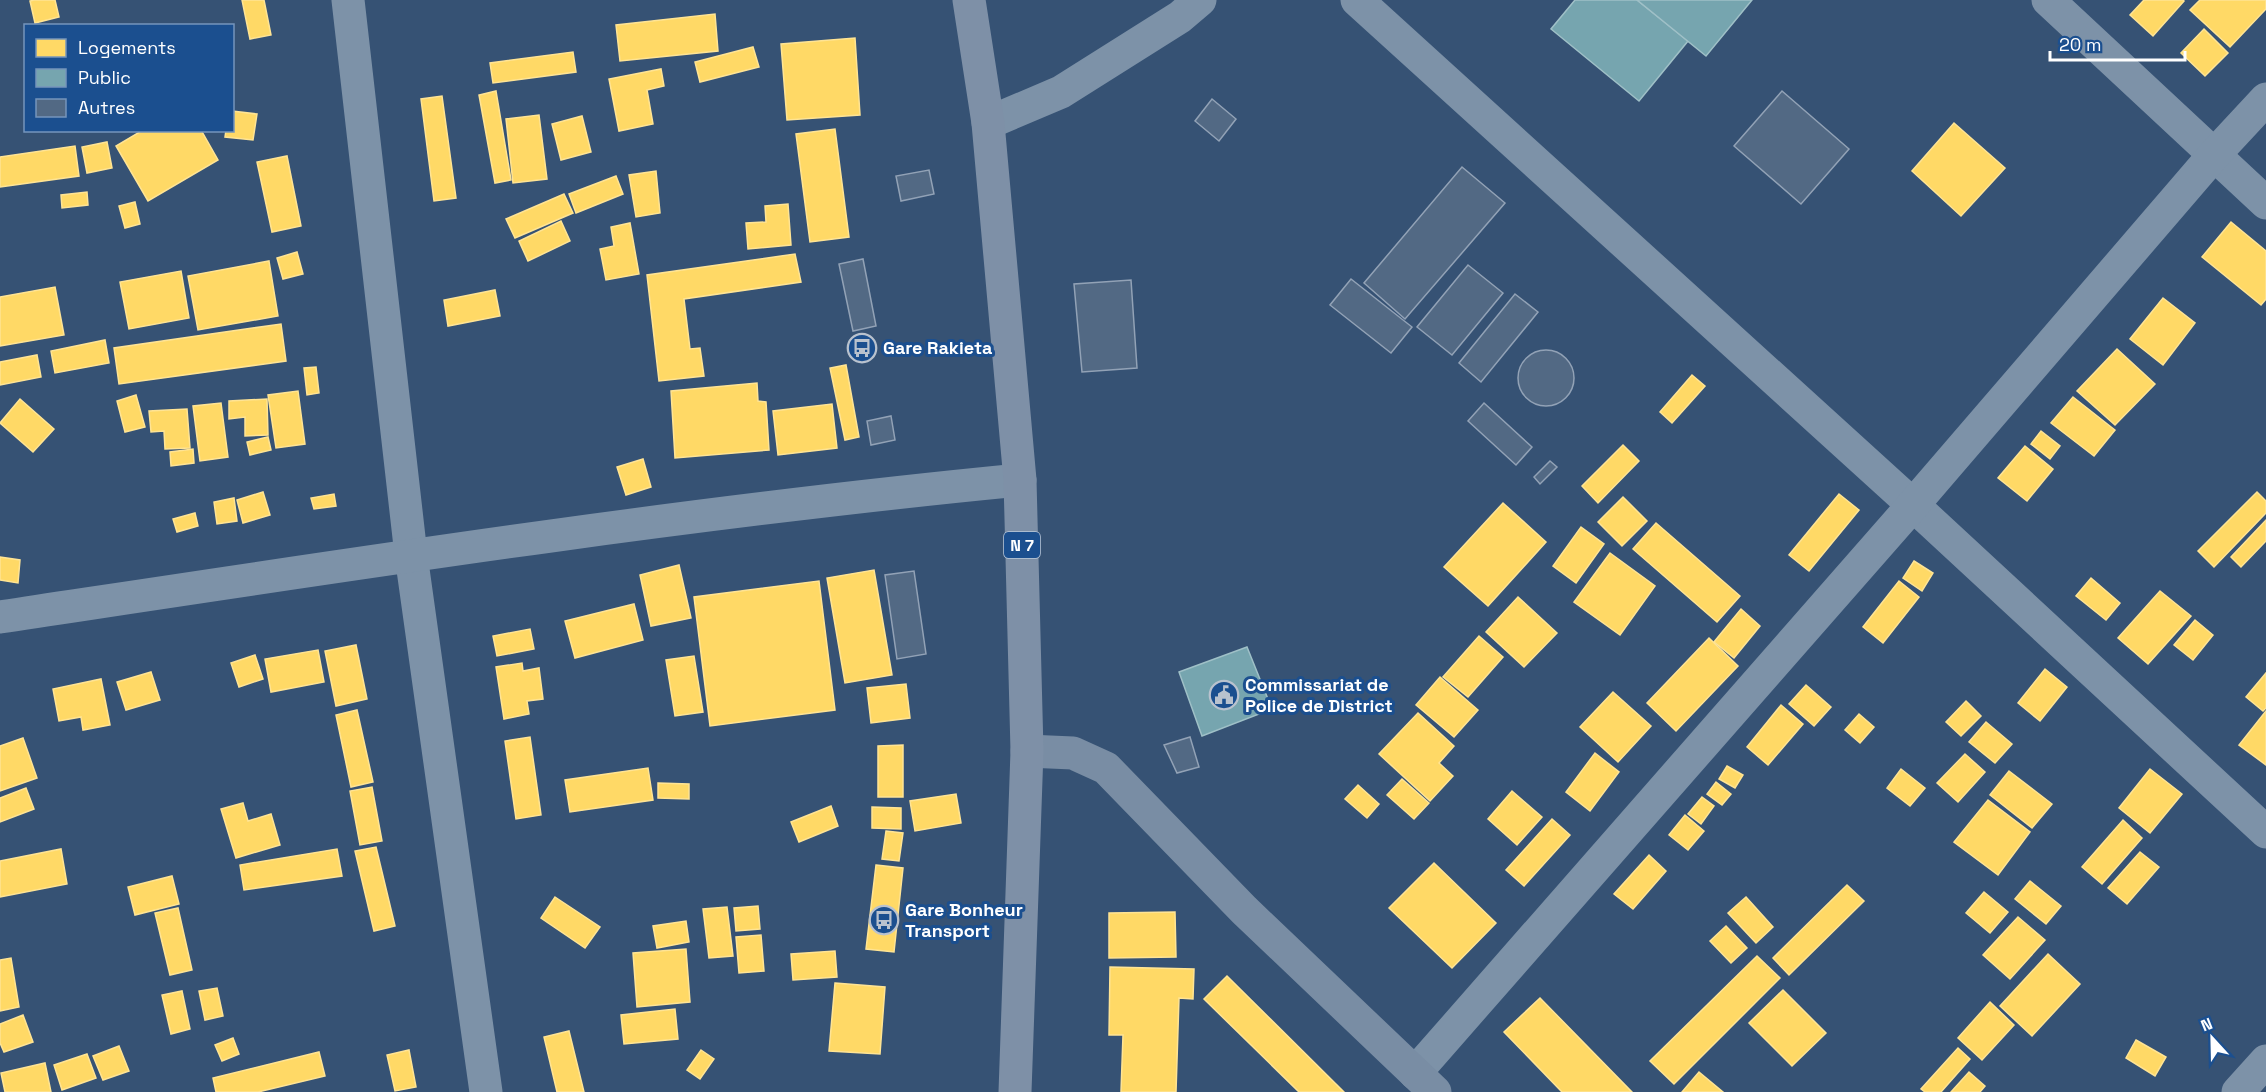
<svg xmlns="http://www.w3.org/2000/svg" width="2266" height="1092" viewBox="0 0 2266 1092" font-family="'Space Grotesk',sans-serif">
  <rect width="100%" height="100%" fill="#365274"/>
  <g fill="#ffd966" stroke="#ffe494" stroke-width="1.5">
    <path d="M34 0H55L59 17 35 23 30 1Z"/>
    <path d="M242 0H264L271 35 250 39Z"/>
    <path d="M2144 0H2183L2184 1 2153 36 2130 15Z"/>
    <path d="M2200 0H2266V9L2230 47 2190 10Z"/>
    <path d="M715 14 718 51 620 61 616 25Z"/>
    <path d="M2204 29 2228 53 2205 76 2181 53Z"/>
    <path d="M855 38 860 115 787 120 781 44Z"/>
    <path d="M753 47 759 67 700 82 695 62Z"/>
    <path d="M573 52 576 72 493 83 490 63Z"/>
    <path d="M661 69 664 86 647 90 653 124 619 131 609 79Z"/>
    <path d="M496 91 511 180 495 183 479 95Z"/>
    <path d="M442 96 456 198 434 201 421 99Z"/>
    <path d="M232 111 257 114 253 140 225 137 226 130H232Z"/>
    <path d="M539 115 547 179 513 183 506 119Z"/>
    <path d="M582 116 591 152 561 160 552 124Z"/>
    <path d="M1954 123 2005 168 1961 216 1912 171Z"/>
    <path d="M835 129 849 237 810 242 796 134Z"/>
    <path d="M143 130H201L218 160 148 201 116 146Z"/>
    <path d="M107 142 112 168 87 173 82 147Z"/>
    <path d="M75 146 79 176 0 187V157Z"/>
    <path d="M287 156 301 226 272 232 257 162Z"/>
    <path d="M656 171 660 213 636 217 629 175Z"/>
    <path d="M616 176 623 194 576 213 569 194Z"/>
    <path d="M87 192 88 205 62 208 61 195Z"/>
    <path d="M564 194 573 213 515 238 506 219Z"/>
    <path d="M135 202 140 224 125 228 119 206Z"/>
    <path d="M788 204 791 245 748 249 746 223 766 222 765 206Z"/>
    <path d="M561 221 570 241 528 261 519 241Z"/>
    <path d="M2231 222 2266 251V299L2261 305 2202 257Z"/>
    <path d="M630 223 639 274 606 280 600 249 614 246 611 227Z"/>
    <path d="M297 252 303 274 283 279 277 258Z"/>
    <path d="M795 254 801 282 684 299 690 349 700 348 704 376 659 381 647 275Z"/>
    <path d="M269 261 278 316 198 330 188 276Z"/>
    <path d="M181 271 189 318 129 329 120 282Z"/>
    <path d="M55 287 64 335 0 346V297Z"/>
    <path d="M495 290 500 316 448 326 444 300Z"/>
    <path d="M2163 298 2195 323 2163 365 2130 339Z"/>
    <path d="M281 324 286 361 119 384 114 348Z"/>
    <path d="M105 340 109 363 55 373 51 351Z"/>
    <path d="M2117 349 2155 384 2115 425 2077 391Z"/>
    <path d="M37 355 41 377 0 385V362Z"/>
    <path d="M846 365 859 437 845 440 830 368Z"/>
    <path d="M316 367 319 393 307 395 304 368Z"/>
    <path d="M1692 375 1705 386 1672 423 1660 412Z"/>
    <path d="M757 383 758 401 766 402 769 450 675 458 671 391Z"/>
    <path d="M298 391 305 444 276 448 268 395Z"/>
    <path d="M136 395 145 427 125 432 117 401Z"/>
    <path d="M2073 397 2115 430 2094 456 2051 423Z"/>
    <path d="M20 399 54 429 33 452 0 423Z"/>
    <path d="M267 399 268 435 245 436V417L229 419V401Z"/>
    <path d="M221 403 228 457 200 461 193 406Z"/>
    <path d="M832 404 837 448 778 455 773 411Z"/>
    <path d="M187 409 190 448 165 449 164 431 151 432 149 411Z"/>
    <path d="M2041 431 2060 446 2050 459 2031 444Z"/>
    <path d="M268 437 271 450 250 455 247 442Z"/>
    <path d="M1623 445 1639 461 1598 503 1582 486Z"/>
    <path d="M2025 446 2053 469 2027 501 1998 478Z"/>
    <path d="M193 449 194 463 171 466 170 452Z"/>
    <path d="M643 459 651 487 626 495 617 467Z"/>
    <path d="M263 492 270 515 243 523 237 500Z"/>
    <path d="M2257 492 2266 501V513L2214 567 2198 551Z"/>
    <path d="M334 494 336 506 314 509 311 498Z"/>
    <path d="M1839 494 1859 510 1809 571 1789 555Z"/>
    <path d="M1623 497 1647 521 1622 546 1598 522Z"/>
    <path d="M234 498 237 521 217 524 214 502Z"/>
    <path d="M1503 503 1546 542 1488 606 1444 567Z"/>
    <path d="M195 513 198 526 177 532 173 519Z"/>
    <path d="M2266 520V541L2241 567 2231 557Z"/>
    <path d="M1656 523 1740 596 1717 622 1633 549Z"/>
    <path d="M1581 527 1604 544 1576 583 1553 566Z"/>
    <path d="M1610 553 1655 586 1620 635 1574 602Z"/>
    <path d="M0 557 20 560 18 583 0 580Z"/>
    <path d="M1914 561 1933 573 1922 591 1903 578Z"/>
    <path d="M679 565 691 618 651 626 640 575Z"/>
    <path d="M874 570 892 675 845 683 827 578Z"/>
    <path d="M2091 578 2120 603 2106 620 2076 596Z"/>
    <path d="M819 581 835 710 710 726 694 597Z"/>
    <path d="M1899 581 1919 597 1883 643 1863 627Z"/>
    <path d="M2160 591 2191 616 2148 664 2118 638Z"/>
    <path d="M1518 597 1557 633 1524 667 1486 632Z"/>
    <path d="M634 604 643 640 575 658 565 621Z"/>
    <path d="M1741 609 1760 626 1734 658 1714 642Z"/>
    <path d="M2195 620 2213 635 2193 660 2174 645Z"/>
    <path d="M530 629 534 649 497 656 493 636Z"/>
    <path d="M1479 636 1503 657 1468 697 1443 677Z"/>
    <path d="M1709 638 1738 666 1676 731 1647 703Z"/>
    <path d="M356 645 367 699 336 706 325 651Z"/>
    <path d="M318 650 324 682 271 692 265 659Z"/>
    <path d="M255 655 263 679 239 687 231 663Z"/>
    <path d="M694 656 703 712 675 716 666 660Z"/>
    <path d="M522 663 523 671 539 668 543 699 527 701 529 714 504 719 496 667Z"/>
    <path d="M2045 669 2067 687 2040 721 2018 703Z"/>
    <path d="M151 672 160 700 126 710 117 682Z"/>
    <path d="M2266 673V708L2263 711 2246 697Z"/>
    <path d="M1440 677 1478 710 1454 737 1416 705Z"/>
    <path d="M101 679 110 725 83 730 81 717 59 721 53 689Z"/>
    <path d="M906 684 910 718 871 723 867 688Z"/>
    <path d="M1806 685 1831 707 1814 726 1789 704Z"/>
    <path d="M1613 692 1651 726 1618 762 1580 727Z"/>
    <path d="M1966 701 1981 716 1961 736 1946 722Z"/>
    <path d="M1781 705 1803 724 1768 765 1747 747Z"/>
    <path d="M357 710 373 782 351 787 336 715Z"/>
    <path d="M2266 711V765L2239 745Z"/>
    <path d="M1418 713 1454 746 1439 763 1453 776 1430 801 1379 754Z"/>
    <path d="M1859 714 1874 727 1860 743 1845 730Z"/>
    <path d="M1986 722 2012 744 1995 763 1969 742Z"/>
    <path d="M530 737 541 815 516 819 505 741Z"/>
    <path d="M23 738 37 778 0 791V746Z"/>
    <path d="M903 745V797H878V746Z"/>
    <path d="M1595 753 1619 772 1590 811 1566 792Z"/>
    <path d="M1965 754 1985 772 1958 802 1937 783Z"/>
    <path d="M1727 766 1743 775 1735 788 1719 779Z"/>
    <path d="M648 768 653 800 570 812 565 780Z"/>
    <path d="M1901 769 1925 788 1910 806 1887 788Z"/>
    <path d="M2150 769 2182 794 2150 833 2119 808Z"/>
    <path d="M2009 771 2052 804 2032 828 1990 795Z"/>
    <path d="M1402 779 1429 803 1414 819 1387 795Z"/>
    <path d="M1716 782 1731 794 1722 805 1707 794Z"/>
    <path d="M658 783 689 784V799L658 798Z"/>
    <path d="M1358 785 1379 804 1367 818 1345 799Z"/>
    <path d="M372 787 382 841 360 845 350 791Z"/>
    <path d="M26 788 34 809 0 822V798Z"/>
    <path d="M1512 791 1542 817 1517 845 1488 819Z"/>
    <path d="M956 794 961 823 915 831 910 801Z"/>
    <path d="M1702 797 1714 806 1701 824 1688 814Z"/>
    <path d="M1988 800 2030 832 1998 875 1954 842Z"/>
    <path d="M243 803 248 821 271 814 280 845 236 858 221 809Z"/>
    <path d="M831 806 838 826 799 842 791 822Z"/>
    <path d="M872 807 901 808V829L872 828Z"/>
    <path d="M1685 815 1704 831 1688 850 1669 835Z"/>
    <path d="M1552 819 1570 835 1524 886 1506 870Z"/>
    <path d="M2123 820 2142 838 2102 884 2082 867Z"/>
    <path d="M886 831 903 833 899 861 882 859Z"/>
    <path d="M376 847 395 926 374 931 355 851Z"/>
    <path d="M61 849 67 884 0 897V861Z"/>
    <path d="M337 849 342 876 244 890 240 865Z"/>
    <path d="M2140 852 2159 867 2127 904 2108 888Z"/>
    <path d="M1649 855 1666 871 1633 909 1614 894Z"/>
    <path d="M1434 863 1496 923 1452 968 1389 908Z"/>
    <path d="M876 865 903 868 894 952 866 949Z"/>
    <path d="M172 876 179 904 135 915 128 887Z"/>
    <path d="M2030 881 2061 906 2046 924 2015 899Z"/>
    <path d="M1847 885 1864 901 1789 975 1773 958Z"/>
    <path d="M1984 892 2008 912 1990 933 1966 913Z"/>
    <path d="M555 897 600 927 585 948 541 918Z"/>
    <path d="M1746 897 1773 927 1756 943 1728 913Z"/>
    <path d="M758 906 760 929 736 931 734 908Z"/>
    <path d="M727 907 733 956 709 958 703 909Z"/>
    <path d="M178 908 192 970 170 975 155 913Z"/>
    <path d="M1175 912 1176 957 1109 958V913Z"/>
    <path d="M2018 917 2045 940 2010 979 1983 955Z"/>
    <path d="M686 921 689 942 657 948 653 926Z"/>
    <path d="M1726 926 1747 948 1731 963 1710 941Z"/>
    <path d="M761 935 764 971 739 973 736 937Z"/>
    <path d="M686 949 690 1002 637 1007 633 953Z"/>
    <path d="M835 951 837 977 793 980 791 954Z"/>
    <path d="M2048 954 2080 984 2032 1036 2000 1006Z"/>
    <path d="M1757 956 1780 978 1674 1084 1650 1061Z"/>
    <path d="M11 958 19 1007 0 1011V960Z"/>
    <path d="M1110 967 1194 969 1193 999 1179 998 1176 1092H1121L1123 1035H1109Z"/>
    <path d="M1227 976 1344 1092H1299L1204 999Z"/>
    <path d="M835 983 885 987 880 1054 829 1051Z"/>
    <path d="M217 988 223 1016 205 1020 199 991Z"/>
    <path d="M1783 990 1826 1033 1792 1066 1749 1023Z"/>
    <path d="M182 991 190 1029 171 1034 162 995Z"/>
    <path d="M1540 998 1632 1092H1562L1504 1032Z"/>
    <path d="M1990 1002 2014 1025 1982 1060 1958 1038Z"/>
    <path d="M675 1009 678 1039 624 1044 621 1015Z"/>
    <path d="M23 1015 33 1042 4 1052 0 1043V1024Z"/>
    <path d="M569 1031 584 1092H557L544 1037Z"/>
    <path d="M233 1038 239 1054 222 1061 215 1045Z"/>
    <path d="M2136 1040 2166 1057 2155 1076 2126 1058Z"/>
    <path d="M119 1046 129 1071 103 1080 93 1056Z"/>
    <path d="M1958 1048 1970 1059 1941 1092H1925L1921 1089Z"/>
    <path d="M409 1050 416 1087 395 1091 387 1055Z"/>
    <path d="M701 1050 714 1059 700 1079 687 1070Z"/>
    <path d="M319 1052 325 1076 258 1092H216L213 1078Z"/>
    <path d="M87 1054 96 1078 62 1090 54 1065Z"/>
    <path d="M45 1063 51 1092H5L1 1073Z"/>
    <path d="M1699 1072 1723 1092H1682Z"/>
    <path d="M1969 1072 1985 1086 1980 1092H1951Z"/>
  </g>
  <g fill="#76a5af" stroke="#9fc0c7" stroke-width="1.5">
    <path d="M1575 0H1637L1688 41 1639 101 1551 29Z"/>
    <path d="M1637 0H1752L1706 56Z"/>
    <path d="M1247 647 1272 709 1202 736 1179 672Z"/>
  </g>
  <g fill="#526984" stroke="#92a2b6" stroke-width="1.5">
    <path d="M1782 91 1849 149 1801 204 1734 146Z"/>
    <path d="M1212 99 1236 119 1219 141 1195 121Z"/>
    <path d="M1462 167 1505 203 1405 319 1364 283Z"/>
    <path d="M929 170 934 194 901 201 896 176Z"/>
    <path d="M863 259 876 326 853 331 839 264Z"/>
    <path d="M1468 265 1503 293 1452 355 1417 327Z"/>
    <path d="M1351 279 1412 327 1391 353 1330 305Z"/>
    <path d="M1131 280 1137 368 1082 372 1074 284Z"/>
    <path d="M1515 294 1538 312 1481 382 1459 363Z"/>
    <circle cx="1546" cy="378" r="28"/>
    <path d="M1484 403 1532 447 1516 465 1468 421Z"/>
    <path d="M891 416 895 440 871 445 867 421Z"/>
    <path d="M1550 461 1557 467 1540 484 1534 477Z"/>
    <path d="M914 571 926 654 897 659 885 575Z"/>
    <path d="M1190 737 1199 767 1177 773 1164 745Z"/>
  </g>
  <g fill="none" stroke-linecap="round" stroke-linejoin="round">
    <g stroke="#7d92a8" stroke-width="33">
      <path d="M348 0 411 555 486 1092"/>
      <path d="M1357 0 1913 505 2266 832"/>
      <path d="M2048 0 2266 203"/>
      <path d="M988 123 1061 92 1180 17 1200 0"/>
      <path d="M0 617C339 566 679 513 1020 480"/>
      <path d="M1415 1073 1913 505 2213 156 2266 99"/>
      <path d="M2238 1092 2266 1061"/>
    </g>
    <path stroke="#798da4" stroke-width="33" d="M1027 751 1073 753 1106 768 1244 910 1435 1092"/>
    <path stroke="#7e90a7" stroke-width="33" d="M969 0 988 123 1020 480 1027 751 1015 1092"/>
  </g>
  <defs>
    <g id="bus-ring" transform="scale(1.5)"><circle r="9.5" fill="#1b4f8f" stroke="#b9c2ce" stroke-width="1.5"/><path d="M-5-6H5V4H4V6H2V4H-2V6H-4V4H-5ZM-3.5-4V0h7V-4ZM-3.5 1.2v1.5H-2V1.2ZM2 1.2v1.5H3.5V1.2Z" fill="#b9c2ce"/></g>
    <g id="civic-ring" transform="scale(1.5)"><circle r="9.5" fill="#1b4f8f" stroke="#b9c2ce" stroke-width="1.5"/><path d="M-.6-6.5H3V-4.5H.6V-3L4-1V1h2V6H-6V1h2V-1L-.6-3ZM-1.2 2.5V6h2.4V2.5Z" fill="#b9c2ce"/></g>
  </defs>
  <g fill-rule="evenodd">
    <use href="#bus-ring" x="862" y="348"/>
    <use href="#civic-ring" x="1224" y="695"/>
    <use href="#bus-ring" x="884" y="920"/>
  </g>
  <g text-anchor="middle" stroke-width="6" stroke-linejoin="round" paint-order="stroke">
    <rect fill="#1b4f8f" stroke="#bbcadd" stroke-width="1.5" x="1004" y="532" width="36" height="26" rx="4.5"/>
    <g font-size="16" font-weight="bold" fill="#fff">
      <text x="1022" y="551">N 7</text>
    </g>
    <g font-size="18" font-weight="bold" fill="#fff" stroke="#1b4f8f" text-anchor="start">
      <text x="883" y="354">Gare Rakieta</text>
      <text x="1245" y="691">Commissariat de<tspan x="1245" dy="21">Police de District</tspan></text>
      <text x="905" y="916">Gare Bonheur<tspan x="905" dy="21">Transport</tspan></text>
    </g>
  </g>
  <rect x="24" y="24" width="210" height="108" fill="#1b4f8f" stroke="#7695bc" stroke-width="1.5"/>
  <rect x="36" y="39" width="30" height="18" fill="#ffd966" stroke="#7695bc" stroke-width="1.5"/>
  <text x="78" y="54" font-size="18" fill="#ffffff">Logements</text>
  <rect x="36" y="69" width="30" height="18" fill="#76a5af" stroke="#7695bc" stroke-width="1.5"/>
  <text x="78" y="84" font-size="18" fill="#ffffff">Public</text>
  <rect x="36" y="99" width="30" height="18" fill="#526984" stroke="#7695bc" stroke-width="1.5"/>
  <text x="78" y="114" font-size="18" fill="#ffffff">Autres</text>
  <g transform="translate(2212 1038) rotate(338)" stroke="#1b4f8f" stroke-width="4.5" paint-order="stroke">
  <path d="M0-4.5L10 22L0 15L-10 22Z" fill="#ffffff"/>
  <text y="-9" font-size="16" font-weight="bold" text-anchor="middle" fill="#ffffff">N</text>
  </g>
  <path d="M2050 51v9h135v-9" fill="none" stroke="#ffffff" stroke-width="3"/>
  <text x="2059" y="51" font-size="18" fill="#ffffff" stroke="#1b4f8f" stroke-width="4.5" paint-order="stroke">20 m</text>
</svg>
